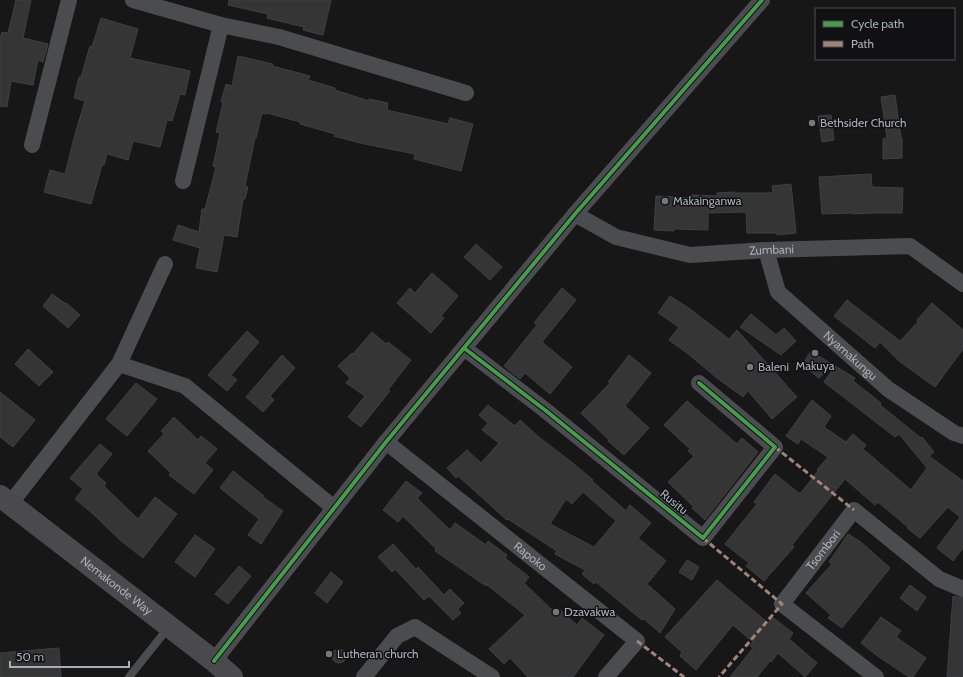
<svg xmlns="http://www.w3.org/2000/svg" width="963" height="677" viewBox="0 0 963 677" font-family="Cabin,sans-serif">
  <rect width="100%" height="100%" fill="#171717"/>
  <g fill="#353536" stroke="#3f4043" fill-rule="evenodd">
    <path d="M16 0H31L23 38 48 44 43 62 38 60 33 85 11 81 7 107 0 106V39L2 32 8 33Z"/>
    <path d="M229 0H331L323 35 303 30 304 27 267 18 268 14 228 5Z"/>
    <path d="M101 18 138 29 130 58 190 71 185 95 180 94 172 121 167 120 160 147 133 141 128 160 107 154 104 165H102L91 204 44 192 50 170 65 174 75 134 85 101 74 98 79 77H81L90 46 92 47Z"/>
    <path d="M238 56 273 64 272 66 310 76 308 80 335 88V90L369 101V99L388 103 387 110 448 124 450 118 473 124 461 171 414 159 415 154 360 143 334 136 335 134 300 124V122L267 113 266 114 262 113 256 138H255L245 186 248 187 245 199H243L237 237 224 235 217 272 196 268 200 248 173 240 178 225 199 232 202 209H205L216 167 213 166 220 133 216 132 223 103 221 102 226 84 232 86Z"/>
    <path d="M895 95 901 138H902V158L883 159V139L887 138 881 97Z"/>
    <path d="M831 115 834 140 822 142 818 116Z"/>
    <path d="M871 174 872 187 903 188 902 213H872L852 214V213L822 214 819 177Z"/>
    <path d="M791 184 796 233 777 235V233H747L746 212 708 213V230L674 229V231L654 230 656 196 691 198V195L717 196V193L735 192V193H773L772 186Z"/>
    <path d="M476 244 502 267 490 280 464 257Z"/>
    <path d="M432 273 458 296 441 316 444 318 431 333 397 303 410 288 415 293Z"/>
    <path d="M562 288 576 300 542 342 572 367 550 394 525 373 520 379 504 366 537 325 534 323Z"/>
    <path d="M52 294 66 304V303L80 315 68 328 43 306Z"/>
    <path d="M670 296 690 309 729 339 737 330 797 397 772 419 748 391 743 397 717 378 687 353 669 340 679 327 658 313Z"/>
    <path d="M847 300 900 341 918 322 917 320 932 303 963 330V349L935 387 899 361 880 342 875 348 834 316Z"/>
    <path d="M751 314 776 335 784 328 796 341 781 355 740 327Z"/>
    <path d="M247 331 259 342 231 375 237 380 227 391 208 375Z"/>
    <path d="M372 332 386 344 388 342 411 360 388 390 390 391 378 406 361 427 348 417 365 396 346 383 350 378 338 366 352 353 353 354Z"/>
    <path d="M28 349 53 372 39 386 15 364Z"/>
    <path d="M811 351 833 365 819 378 802 365Z"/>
    <path d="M282 355 295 368 270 396 274 400 263 412 246 397Z"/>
    <path d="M629 355 651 373 625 406 649 428 624 455 608 441 609 440 581 413 610 383 608 382Z"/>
    <path d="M835 366 855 378 853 381 881 403 880 405 921 438 922 437 934 452 929 456 963 481V548L953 561 937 548 960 517 948 507 920 538 907 528 908 527 878 502 875 505 845 479 792 545 794 547 764 581 746 566 749 563 725 544 757 504 754 502 775 474 800 494 818 471 817 470 828 457 801 439 798 444 786 436 812 400 831 416 824 427 846 442 853 434 866 445 863 449 911 490 927 468 899 434 895 437 824 382Z"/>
    <path d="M136 383 157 399 127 436 106 419Z"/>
    <path d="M0 392 35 420 13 447 0 437Z"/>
    <path d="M687 401 737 444 742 438 758 452 705 520 692 508 694 507 668 482 694 456 688 451 690 449 664 425Z"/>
    <path d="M488 405 515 426 520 420 540 438 569 460 593 480 592 481 626 511 630 505 651 523 638 538 666 561 647 584 675 609 660 633 644 619 642 620 596 582 594 584 582 574 585 570 555 554 557 551 508 519 507 520 458 476 456 478 447 468 467 450 481 463 499 443 482 430 488 423 479 415ZM583 492 616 521 594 547 550 524 566 499 572 504Z"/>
    <path d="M174 417 198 440 201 436 217 449 205 463 213 470 194 494 169 475 171 473 148 451 164 434 161 431Z"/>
    <path d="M100 444 112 454 96 474 106 483 104 486 138 519 155 497 177 514 143 558 120 540 92 513 75 499 83 489 70 478Z"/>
    <path d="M233 471 264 496 263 497 283 511 261 544 248 535 259 519 220 488Z"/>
    <path d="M406 481 422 493 417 498 450 530 455 523 486 545 488 541 507 555 505 558 529 577 524 583 554 612 558 608 577 625 582 618 604 635 573 677H528L510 658 504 664 489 649 525 615 487 585 486 586 435 551 436 549 403 516 398 522 383 510Z"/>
    <path d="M848 534 861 542 890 568 842 628 828 618 831 615 806 593 832 564 829 562Z"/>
    <path d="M195 535 215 549 195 577 175 562Z"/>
    <path d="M393 544 416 569 418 567 444 595 450 589 464 603 458 609 461 613 453 620 429 596 424 600 395 569 392 572 378 557Z"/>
    <path d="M687 560 699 567 692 580 679 572Z"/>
    <path d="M239 566 251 576 228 604 215 594Z"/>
    <path d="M331 572 343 582 327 603 315 593Z"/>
    <path d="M717 580 768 623 772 617 793 633 789 639 817 663 805 677 778 653 771 662 770 661 757 677H730L753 648 750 646 753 642 733 625 696 670 680 656 682 652 665 637Z"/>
    <path d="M910 585 926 597 917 611 900 598Z"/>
    <path d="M953 596 963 598V677H947Z"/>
    <path d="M881 617 901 631 896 637 926 658 913 677H909L879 657 861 643Z"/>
    <path d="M59 648 61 677H0V653Z"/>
    <circle cx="339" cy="656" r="7"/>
  </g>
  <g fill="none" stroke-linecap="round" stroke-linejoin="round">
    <path stroke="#4b4c50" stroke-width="8" d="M129 677 168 628"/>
    <g stroke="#4b4c50" stroke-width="16">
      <path d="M133 0 221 25 279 37 466 93"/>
      <path d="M32 145 69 0"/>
      <path d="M183 181 221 25"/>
      <path id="s1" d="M575 214 616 237 690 255 766 250 910 246 963 284"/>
      <path id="s2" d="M766 250 778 292 888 389 954 433 963 436"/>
      <path d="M464 348 545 410 703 538 775 447 699 383"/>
      <path d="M119 364 185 386 334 508"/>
      <path id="s3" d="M386 442 637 641 606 677"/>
      <path d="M10 504 119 364 165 264"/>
      <path d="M214 661 386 442 575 214 762 0"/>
      <path d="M364 677 397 636 415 627 492 677"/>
      <path id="s4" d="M876 677 782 604 854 510 939 579 963 589"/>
    </g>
    <path stroke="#4a4a4e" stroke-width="22" id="s5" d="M0 496 214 661 232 677"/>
    <g stroke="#a18479" stroke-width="3" stroke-dasharray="6 3" stroke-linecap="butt">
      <path d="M775 447 854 510"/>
      <path d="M703 538 782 604 719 677"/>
      <path d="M637 641 684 677"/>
    </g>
    <g stroke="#111113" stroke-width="6">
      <g id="cycleway">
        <path d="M464 348 545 410 703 538 775 447 699 383"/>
        <path d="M214 661 386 442 575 214 762 0"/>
      </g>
    </g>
    <use href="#cycleway" stroke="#469c4c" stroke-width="4"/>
  </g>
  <g fill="#757880" stroke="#111113" stroke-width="1.5">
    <circle cx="812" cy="123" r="4"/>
    <circle cx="665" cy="201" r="4"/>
    <circle cx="815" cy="353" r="4"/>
    <circle cx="750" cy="367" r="4"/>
    <circle cx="556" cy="612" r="4"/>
    <circle cx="329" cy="654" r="4"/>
  </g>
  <g text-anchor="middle" stroke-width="3" stroke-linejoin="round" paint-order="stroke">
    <g font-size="12" fill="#a8adb8" stroke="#111113" text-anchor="start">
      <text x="820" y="127">Bethsider Church</text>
      <text x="673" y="205">Makainganwa</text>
      <text x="815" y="370" text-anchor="middle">Makuya</text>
      <text x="758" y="371">Baleni</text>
      <text x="564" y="616">Dzavakwa</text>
      <text x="337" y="658">Lutheran church</text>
    </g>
    <g font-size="12" fill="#a8adb8" stroke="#111113">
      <text dy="4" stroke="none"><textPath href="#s1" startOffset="205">Zumbani</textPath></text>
      <text dy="4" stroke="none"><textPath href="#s2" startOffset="140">Nyamakungu</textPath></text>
      <text transform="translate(674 502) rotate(39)" y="4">Rusitu</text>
      <text dy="4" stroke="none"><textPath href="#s4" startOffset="187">Tsombori</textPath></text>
      <text dy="4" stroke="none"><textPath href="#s3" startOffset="184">Rapoko</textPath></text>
      <text dy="4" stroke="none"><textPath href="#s5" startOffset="147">Nemakonde Way</textPath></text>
    </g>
  </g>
  <rect x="815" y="8" width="140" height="52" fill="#111113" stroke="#4d4f55"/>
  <rect x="823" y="21" width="20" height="6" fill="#469c4c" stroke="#4d4f55"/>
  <text x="851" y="28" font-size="12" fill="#a8adb8">Cycle path</text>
  <rect x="823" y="41" width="20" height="6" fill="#a18479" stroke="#4d4f55"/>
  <text x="851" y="48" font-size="12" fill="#a8adb8">Path</text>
  <path d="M10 661v6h119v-6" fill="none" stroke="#a8adb8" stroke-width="2"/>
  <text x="16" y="661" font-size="12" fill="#a8adb8" stroke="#111113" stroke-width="3" paint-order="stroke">50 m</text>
</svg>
